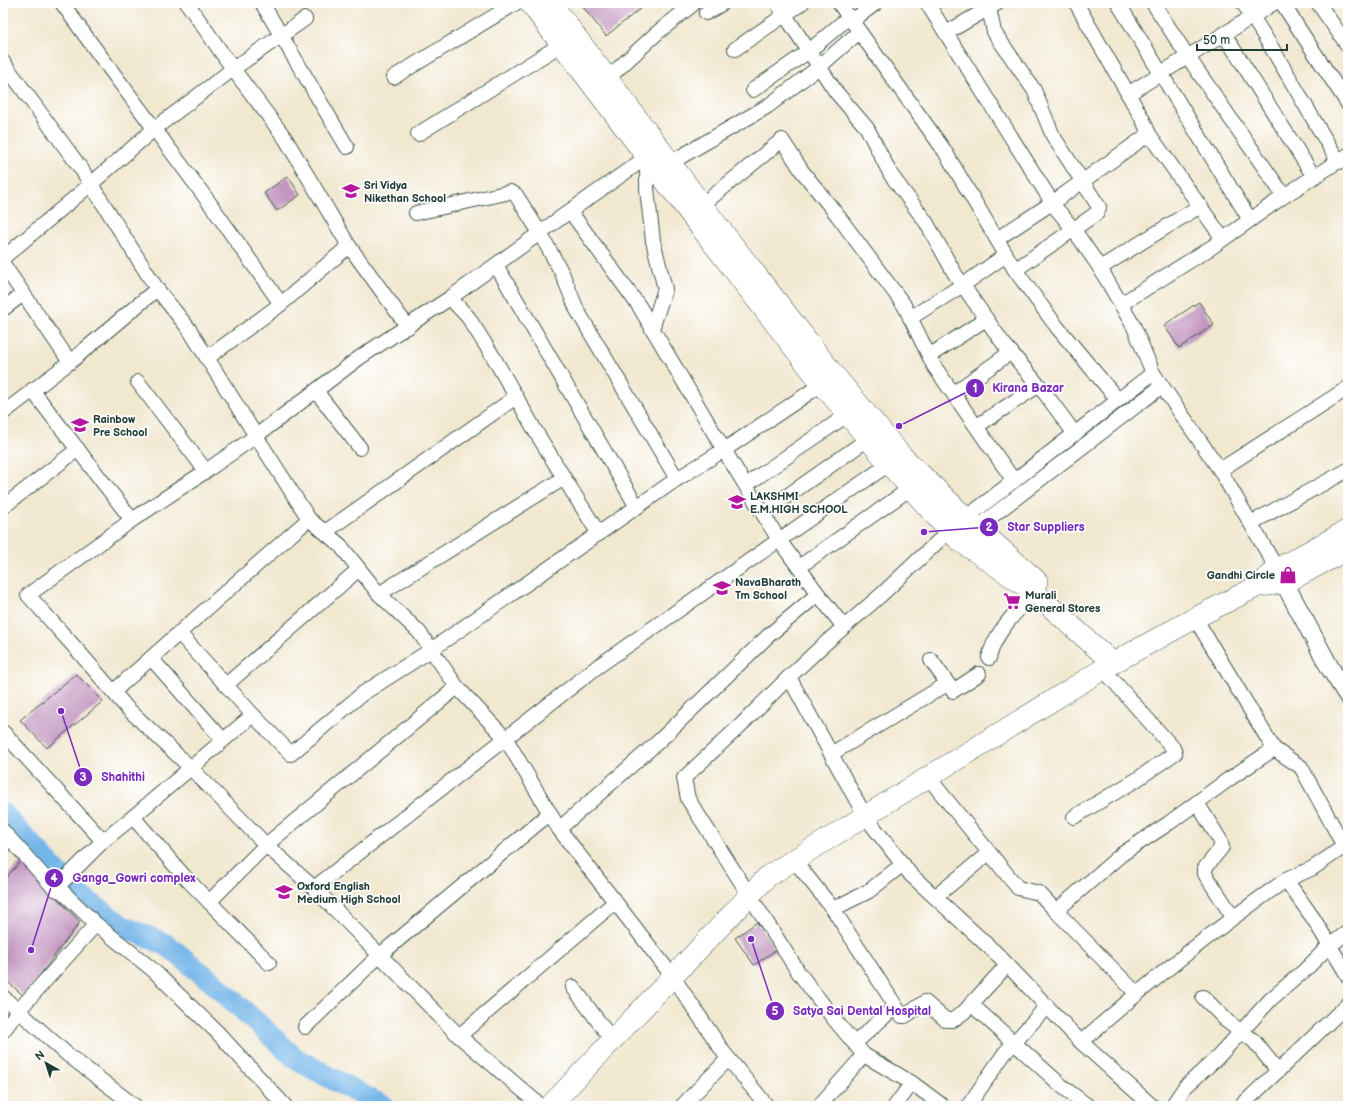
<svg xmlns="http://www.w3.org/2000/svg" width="1351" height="1109" viewBox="0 0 1351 1109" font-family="'Balsamiq Sans',sans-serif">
  <rect width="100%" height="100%" fill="#fff"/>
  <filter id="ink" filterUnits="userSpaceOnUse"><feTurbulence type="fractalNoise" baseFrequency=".025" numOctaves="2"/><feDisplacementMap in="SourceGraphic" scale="8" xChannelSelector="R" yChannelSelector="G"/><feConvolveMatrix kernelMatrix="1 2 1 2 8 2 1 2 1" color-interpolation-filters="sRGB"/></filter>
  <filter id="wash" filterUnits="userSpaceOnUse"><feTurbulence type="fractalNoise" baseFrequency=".012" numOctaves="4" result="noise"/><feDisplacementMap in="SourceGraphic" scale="16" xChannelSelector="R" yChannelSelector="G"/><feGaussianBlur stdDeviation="0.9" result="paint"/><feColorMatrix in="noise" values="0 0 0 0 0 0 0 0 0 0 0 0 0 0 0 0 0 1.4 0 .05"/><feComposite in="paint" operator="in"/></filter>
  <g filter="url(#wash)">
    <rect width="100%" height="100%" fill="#f1e8d0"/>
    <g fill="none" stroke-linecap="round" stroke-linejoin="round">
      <path stroke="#74b6e9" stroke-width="22" d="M3 814 75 892 122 926 167 945 217 986 296 1059 373 1101 384 1106"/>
    </g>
    <g id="blocks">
      <g fill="#c296c0">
        <path d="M580 3H645L646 4 606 36Z"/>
        <path d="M288 176 300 195 277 211 264 193Z"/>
        <path d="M1199 302 1214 325 1179 348 1164 325Z"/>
        <path d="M76 674 103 701 47 748 20 720Z"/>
        <path d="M21 861 80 922 24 996 3 978V881Z"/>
        <path d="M757 922 776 950 754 965 735 938Z"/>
      </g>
    </g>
  </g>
  <g filter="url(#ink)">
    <use href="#blocks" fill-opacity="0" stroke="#3e574b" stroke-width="1"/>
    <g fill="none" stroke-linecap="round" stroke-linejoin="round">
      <g stroke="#3e574b" stroke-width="16">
        <g id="minor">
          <path d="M62 3 87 38 211 205 281 304 207 358"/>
          <path d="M187 3 233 69 285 138 349 246 408 327"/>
          <path d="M262 3 347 147"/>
          <path d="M777 3 836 92 867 128 891 175 926 222 955 274 1003 343 1044 392 1075 434"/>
          <path d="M839 3 944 150 1015 270 1097 213 1099 207 1053 136 1034 90 994 32 989 8 998 3"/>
          <path d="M927 3 1055 207 1074 230 1100 268 1134 327 1153 373 1220 470 1277 569"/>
          <path d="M1118 3 1250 220"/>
          <path d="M1153 3 1188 57 1284 196"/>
          <path d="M1243 3C1278 54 1306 109 1339 162"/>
          <path d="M1282 3 1348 104"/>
          <path d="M1318 3 1348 46"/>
          <path d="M706 13 723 3"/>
          <path d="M852 21 876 3"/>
          <path d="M946 33 989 8"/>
          <path d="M1224 34 1314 177"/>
          <path d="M735 49 802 3"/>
          <path d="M3 62 82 170 157 289 189 329 256 436 309 519 340 545 379 594 419 632 457 687 506 739 559 829 673 977 724 1053 767 1106"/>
          <path d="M394 77 516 3"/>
          <path d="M608 78 657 33 692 5V3"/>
          <path d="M753 90 809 51 849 17"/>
          <path d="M1128 94 1274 3"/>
          <path d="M418 134 562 44"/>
          <path d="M1149 134 1223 239"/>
          <path d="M647 157V189L653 241 665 289 652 329"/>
          <path d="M670 163 768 106 819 67 859 32"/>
          <path d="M702 205 782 140 802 171 838 216 904 305 934 366 1014 481"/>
          <path d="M570 211 639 306 724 450 822 384"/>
          <path d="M416 213 510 192 516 195 540 233 562 273 577 310 677 479"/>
          <path d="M997 239 1052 203 1149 134 1143 120 1076 3"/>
          <path d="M3 258 91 184 154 129 233 69 305 19"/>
          <path d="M3 264 70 362"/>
          <path d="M496 265 637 507"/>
          <path d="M1100 268 1200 206"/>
          <path d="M1015 270 1057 327 1118 400"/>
          <path d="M281 304 349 246"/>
          <path d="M1121 304 1212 247 1284 196 1348 155"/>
          <path d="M3 309 23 294"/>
          <path d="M910 318 963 285 1006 255"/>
          <path d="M929 356 986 319"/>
          <path d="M138 382 206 471"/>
          <path d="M32 390 132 520"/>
          <path d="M316 391 360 448"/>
          <path d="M954 393 1011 352"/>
          <path d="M3 413 70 362 157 289"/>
          <path d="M977 426 1039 385"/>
          <path d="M1220 470 1348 388"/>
          <path d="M564 478 599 534"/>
          <path d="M746 485 847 415"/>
          <path d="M3 507 78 449"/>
          <path d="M763 513 868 439"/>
          <path d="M309 519 179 633 253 715 291 754 362 694 431 650 677 479 724 450 779 540 889 464"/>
          <path d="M1251 523 1348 470"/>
          <path d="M325 532 516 397"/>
          <path d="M970 533 1162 386"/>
          <path d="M799 567 911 488"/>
          <path d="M379 594 564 478 536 432 494 358 468 317 450 298"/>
          <path d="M151 658 223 740"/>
          <path d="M989 658C995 631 1016 613 1034 592"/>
          <path d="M931 660 953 691 979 674"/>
          <path d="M789 677 865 816 911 875 998 955 1081 1042"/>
          <path d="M226 685 359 569"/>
          <path d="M113 692 179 633"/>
          <path d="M253 715 133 817 184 876 269 963"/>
          <path d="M3 732 103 841"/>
          <path d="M1274 749 1301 767 1345 848"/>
          <path d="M831 754 947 684"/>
          <path d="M928 777 1018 888 1039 893 1056 911 1122 854 1169 823 1229 779 1274 749 1195 618"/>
          <path d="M1197 803 1220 840 1222 847 1205 868V874L1233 917"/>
          <path d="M1074 817 1136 780 1175 753 1173 748 1103 669"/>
          <path d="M559 829 659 741 768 636 818 594"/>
          <path d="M3 831 55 889 63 892 96 924 153 970 218 1033 285 1106"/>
          <path d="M794 860 833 909 869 891 903 864"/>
          <path d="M1286 880 1313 868 1339 850 1348 847"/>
          <path d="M314 888 597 667 779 540 818 594 844 627"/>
          <path d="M55 889 103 841 133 817"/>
          <path d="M935 897 989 853"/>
          <path d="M209 902 266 845 457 687"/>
          <path d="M833 909 902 1016H905L925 1002 946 1020H953L964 1012 1007 965"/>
          <path d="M1056 911 1137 994"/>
          <path d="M573 987 612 1040"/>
          <path d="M3 997 68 1055 135 1106"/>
          <path d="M1203 997 1228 1022 1254 1041 1278 1071"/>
          <path d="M971 1004 1063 1087 1088 1106"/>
          <path d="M305 1027 380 955 550 813"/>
          <path d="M3 1031 18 1011 96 924"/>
          <path d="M459 1036 615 902"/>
          <path d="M855 1043 895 1007"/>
          <path d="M864 1055 834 1019 799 973 688 799 684 778 743 723 789 677 821 647 881 595 949 531 1153 373"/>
          <path d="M541 1106 459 1036 314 888 266 845 190 767 127 708 79 652 28 595 132 520 206 471 256 436 359 358 450 298 570 211 654 152"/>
          <path d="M682 1106 728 1059"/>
          <path d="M819 1106 864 1055 912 1083"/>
          <path d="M895 1106 912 1083 943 1106"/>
          <path d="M968 1106 1004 1054 1047 1006"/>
          <path d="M1152 1106 1081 1042C1146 985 1214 929 1286 880L1313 918 1348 976"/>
          <path d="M1172 1106 1185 1087 1217 1058 1271 999 1305 970 1329 946 1348 932"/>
          <path d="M1241 1106 1348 1004"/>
        </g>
      </g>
      <g stroke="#3e574b" stroke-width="20">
        <path id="major" d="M1278 571 1330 668 1348 696"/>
      </g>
      <g stroke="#3e574b" stroke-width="22">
        <g id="highway">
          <path d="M530 3 691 215 822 384 889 464 949 531 960 541 1034 592 1113 663"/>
          <path d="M551 3 702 205 831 371 901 455 966 518 1037 581"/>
          <path d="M1258 586 1285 583 1348 549"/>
          <path d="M550 1106 768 876 1113 663 1195 618 1258 586 1277 569 1348 530"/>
        </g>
      </g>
      <use href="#minor" stroke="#fff" stroke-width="14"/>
      <use href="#major" stroke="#fff" stroke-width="18"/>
      <use href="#highway" stroke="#fff" stroke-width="21"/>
    </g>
  </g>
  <defs>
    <g id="school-bare" transform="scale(1.38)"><path d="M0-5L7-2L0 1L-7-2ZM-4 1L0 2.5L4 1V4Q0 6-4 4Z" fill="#b5179e" stroke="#fff" stroke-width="2.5" paint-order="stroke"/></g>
    <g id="shop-bare" transform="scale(1.38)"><path d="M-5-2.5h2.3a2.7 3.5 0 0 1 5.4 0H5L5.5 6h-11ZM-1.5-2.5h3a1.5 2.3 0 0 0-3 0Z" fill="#b5179e" stroke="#fff" stroke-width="2.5" paint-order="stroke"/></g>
    <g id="supermarket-bare" transform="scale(1.38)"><path d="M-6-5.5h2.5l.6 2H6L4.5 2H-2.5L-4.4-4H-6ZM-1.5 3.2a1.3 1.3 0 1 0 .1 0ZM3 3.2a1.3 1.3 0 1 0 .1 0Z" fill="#b5179e" stroke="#fff" stroke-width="2.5" paint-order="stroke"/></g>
  </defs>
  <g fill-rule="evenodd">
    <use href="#school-bare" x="351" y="191"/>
    <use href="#school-bare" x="80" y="425"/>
    <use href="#school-bare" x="737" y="502"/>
    <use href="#shop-bare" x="1288" y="575"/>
    <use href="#school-bare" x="722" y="588"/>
    <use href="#supermarket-bare" x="1012" y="601"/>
    <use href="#school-bare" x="284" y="892"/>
  </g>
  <g text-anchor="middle" stroke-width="3.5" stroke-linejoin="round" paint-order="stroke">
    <g font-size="11" font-weight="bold" fill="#1f3d34" stroke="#fff" text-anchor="start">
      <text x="364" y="189">Sri Vidya<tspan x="364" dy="13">Nikethan School</tspan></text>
      <text x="93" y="423">Rainbow<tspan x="93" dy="13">Pre School</tspan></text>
      <text x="750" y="500">LAKSHMI<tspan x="750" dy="13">E.M.HIGH SCHOOL</tspan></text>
      <text x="1275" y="579" text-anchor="end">Gandhi Circle</text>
      <text x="735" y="586">NavaBharath<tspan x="735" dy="13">Tm School</tspan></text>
      <text x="1025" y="599">Murali<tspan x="1025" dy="13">General Stores</tspan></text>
      <text x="297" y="890">Oxford English<tspan x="297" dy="13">Medium High School</tspan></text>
    </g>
  </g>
  <path fill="none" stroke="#7b2cbf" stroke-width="1.5" d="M899 426L975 388M924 532L989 527M61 711L83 777M31 950L54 878M751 939L775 1011"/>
  <g fill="#7b2cbf" stroke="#fff" stroke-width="1.5">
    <circle cx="899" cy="426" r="4"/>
    <circle cx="924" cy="532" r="4"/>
    <circle cx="61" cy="711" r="4"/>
    <circle cx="31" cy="950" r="4"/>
    <circle cx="751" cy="939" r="4"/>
    <circle cx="975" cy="388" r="10"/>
    <circle cx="989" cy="527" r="10"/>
    <circle cx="83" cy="777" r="10"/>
    <circle cx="54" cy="878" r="10"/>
    <circle cx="775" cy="1011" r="10"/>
  </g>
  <g font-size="12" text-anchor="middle" font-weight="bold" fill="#fff">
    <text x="975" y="392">1</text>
    <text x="989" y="531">2</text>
    <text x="83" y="781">3</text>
    <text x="54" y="882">4</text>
    <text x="775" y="1015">5</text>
  </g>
  <g font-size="12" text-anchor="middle" font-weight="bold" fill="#7b2cbf" stroke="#fff" stroke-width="3.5" stroke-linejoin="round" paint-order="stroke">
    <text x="1028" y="392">Kirana Bazar</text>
    <text x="1046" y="531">Star Suppliers</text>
    <text x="123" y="781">Shahithi</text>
    <text x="134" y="882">Ganga_Gowri complex</text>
    <text x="862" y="1015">Satya Sai Dental Hospital</text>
  </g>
  <rect width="1351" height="1109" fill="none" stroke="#fff" stroke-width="16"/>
  <g transform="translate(46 1063) rotate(321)" stroke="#ffffff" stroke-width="3" paint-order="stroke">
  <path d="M0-3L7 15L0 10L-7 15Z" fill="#1f3d34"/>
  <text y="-6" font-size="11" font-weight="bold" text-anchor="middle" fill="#1f3d34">N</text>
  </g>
  <path d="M1197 44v6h90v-6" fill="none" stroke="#1f3d34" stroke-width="2"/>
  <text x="1203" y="44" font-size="12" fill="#1f3d34" stroke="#ffffff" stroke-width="3" paint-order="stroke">50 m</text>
</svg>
